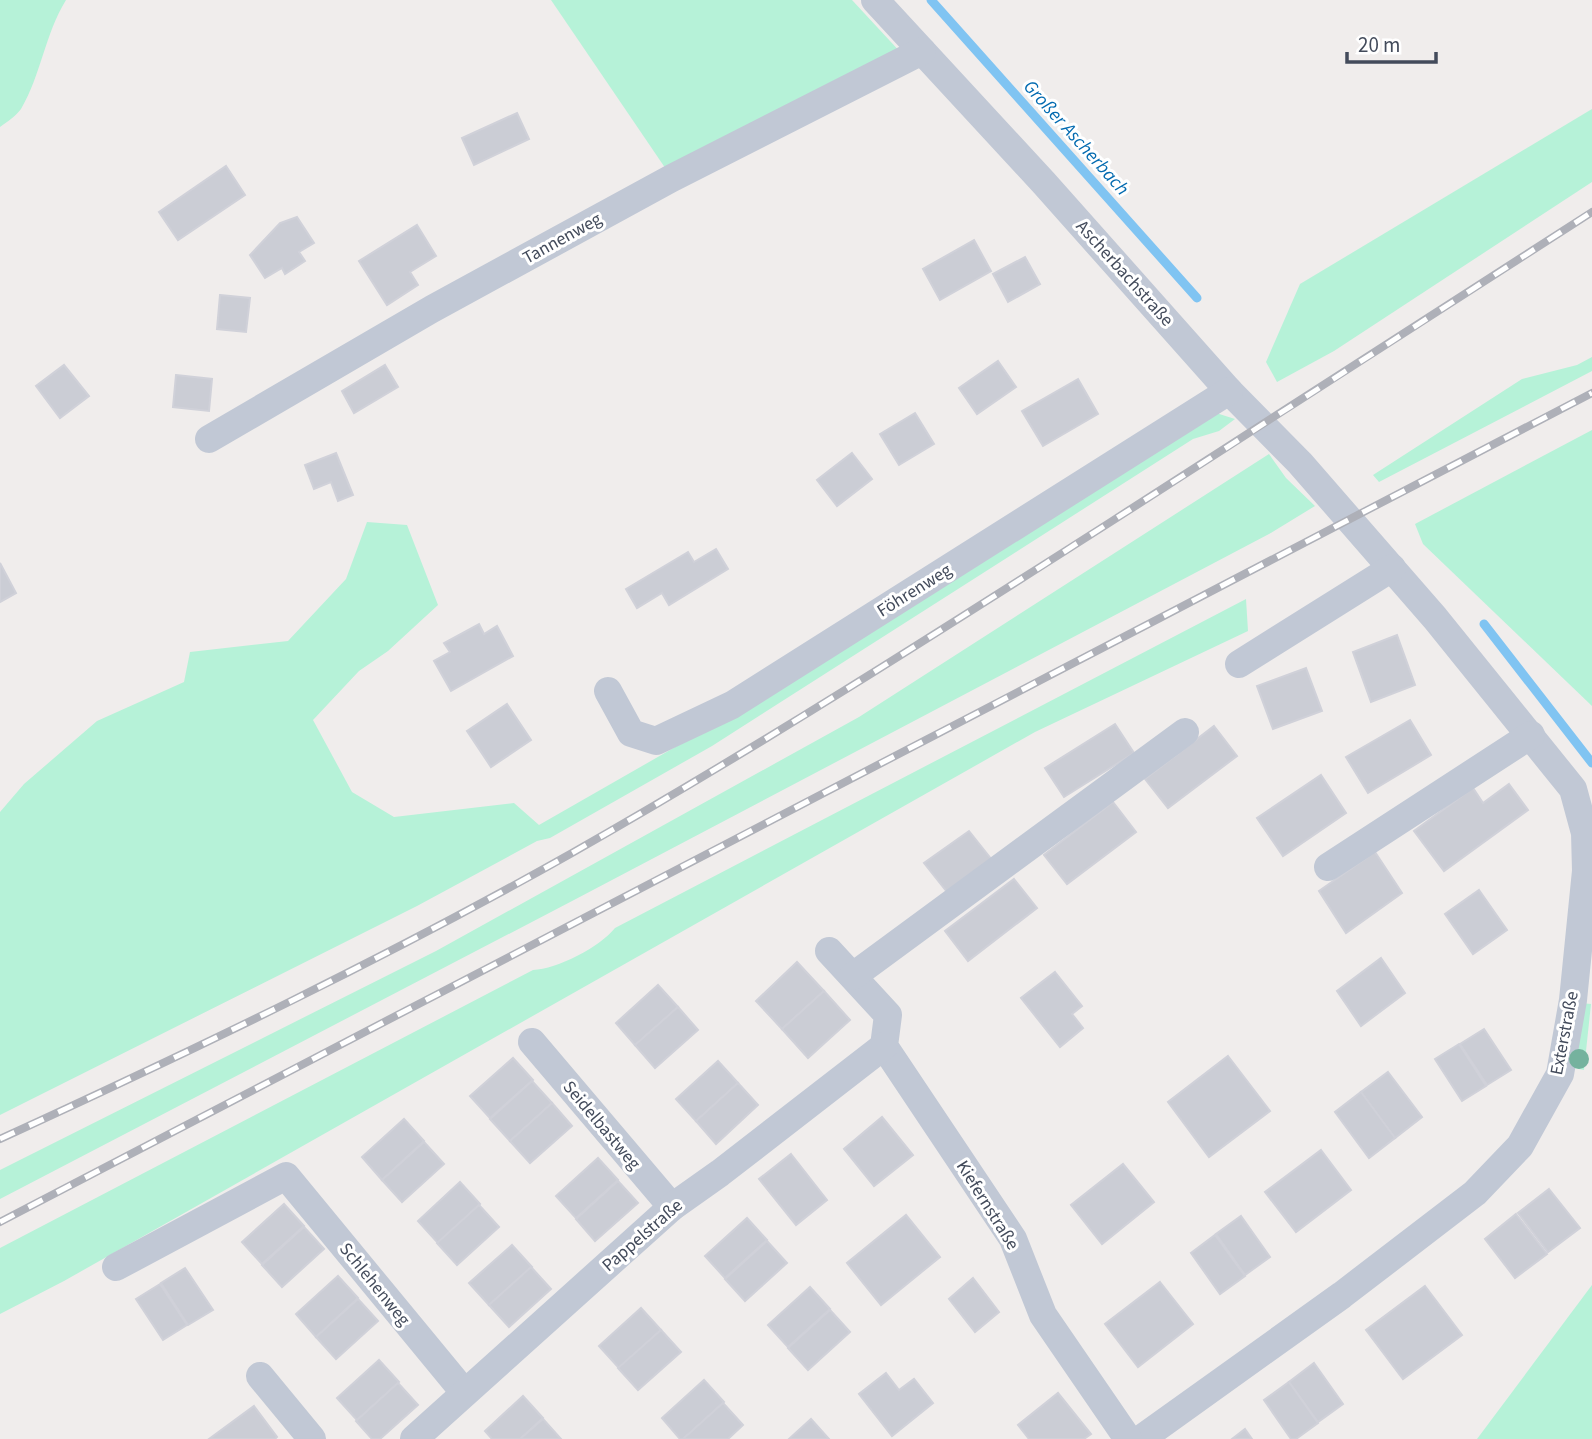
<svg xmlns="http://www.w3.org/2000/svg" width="1592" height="1439" viewBox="0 0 1592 1439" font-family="'Source Sans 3',sans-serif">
  <rect width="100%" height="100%" fill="#f0edec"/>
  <g fill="#b6f2d8">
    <path d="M0 0H66C45 34 41 75 21 109 16 116 7 122 0 127Z"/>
    <path d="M551 0H852L903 55 672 178Z"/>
    <path d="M1592 109V182L1334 351 1277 382 1266 362 1300 284Z"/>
    <path d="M1592 357V371L1379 482 1373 475 1522 379 1577 365Z"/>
    <path d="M1213 412 1235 419 1219 431 1193 439 712 746 550 838 537 841 417 906 0 1115V812L24 784 97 721 184 682 190 652 288 641 346 579 367 522 407 525 438 605 388 651 359 671 313 720 352 792 394 817 514 803 539 825 705 730Z"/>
    <path d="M1592 430V706L1423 544 1415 524Z"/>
    <path d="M1269 454 1286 478 1315 506 1269 534 574 900 0 1199V1170L436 951 859 717Z"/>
    <path d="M1246 599 1248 631 1035 732 64 1281 0 1314V1248L533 970C557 969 600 947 615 928Z"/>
    <path d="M1581 1003 1591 1004 1584 1070 1568 1067Z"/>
    <path d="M1592 1285V1439H1477Z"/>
  </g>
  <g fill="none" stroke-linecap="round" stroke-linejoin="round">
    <g stroke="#80c4f2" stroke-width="9">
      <path d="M931 0 1197 298"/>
      <path d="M1484 624 1592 763"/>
    </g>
  </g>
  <g fill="#cbcdd5" stroke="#d0d1d9" stroke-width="2">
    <path d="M517 113 529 139 474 165 462 138Z"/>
    <path d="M226 166 245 195 178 240 159 212Z"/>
    <path d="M297 217 314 243 299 252 305 261 285 274 282 268 265 278 250 255 280 223Z"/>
    <path d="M417 225 436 256 410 272 418 285 387 305 359 261Z"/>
    <path d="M974 240 991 271 940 300 923 269Z"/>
    <path d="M1025 257 1040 284 1008 302 993 274Z"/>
    <path d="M220 295 250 298 246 332 217 329Z"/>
    <path d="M998 361 1016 387 977 414 959 388Z"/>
    <path d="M64 365 89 396 60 418 36 386Z"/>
    <path d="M385 365 398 387 354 413 342 391Z"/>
    <path d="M176 375 212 379 209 411 173 407Z"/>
    <path d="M1078 379 1098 414 1043 446 1022 411Z"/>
    <path d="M915 413 934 444 899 465 880 434Z"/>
    <path d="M336 453 353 495 338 501 331 482 314 489 305 465Z"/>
    <path d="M852 453 872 479 837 506 817 480Z"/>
    <path d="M716 549 728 569 669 605 662 593 637 608 626 589 688 552 694 562Z"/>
    <path d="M0 563 16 593 0 602Z"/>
    <path d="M479 624 484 634 497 626 513 656 451 691 434 661 450 652 444 643Z"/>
    <path d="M1397 635 1415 685 1371 702 1353 652Z"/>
    <path d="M1306 668 1322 711 1273 729 1257 686Z"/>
    <path d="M507 704 531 740 491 767 467 731Z"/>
    <path d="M1410 720 1431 755 1368 793 1346 757Z"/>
    <path d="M1115 724 1134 753 1064 797 1045 768Z"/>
    <path d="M1214 726 1237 756 1168 808 1145 779Z"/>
    <path d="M1321 775 1346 813 1283 856 1257 818Z"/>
    <path d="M1509 784 1528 810 1444 871 1414 831 1473 788 1483 803Z"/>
    <path d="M1113 802 1136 832 1067 884 1044 855Z"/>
    <path d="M969 831 992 860 947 892 924 863Z"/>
    <path d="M1375 852 1402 893 1346 933 1319 891Z"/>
    <path d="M1014 879 1037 908 968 961 945 931Z"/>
    <path d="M1479 890 1507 930 1473 954 1445 914Z"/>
    <path d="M1381 958 1405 993 1361 1026 1337 991Z"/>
    <path d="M797 962 824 991 782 1029 756 1001Z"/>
    <path d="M1055 972 1082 1006 1072 1014 1083 1028 1060 1047 1021 998Z"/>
    <path d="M658 985 678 1007 635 1045 616 1023Z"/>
    <path d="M824 991 850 1020 808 1058 782 1029Z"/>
    <path d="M678 1007 698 1030 655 1068 635 1045Z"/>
    <path d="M1484 1029 1511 1070 1487 1085 1460 1044Z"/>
    <path d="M1459 1044 1486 1086 1462 1101 1435 1059Z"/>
    <path d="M1228 1056 1270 1111 1209 1157 1168 1102Z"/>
    <path d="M513 1058 533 1080 490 1118 470 1096Z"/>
    <path d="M718 1061 738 1083 696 1121 676 1099Z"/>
    <path d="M1388 1072 1422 1117 1395 1138 1361 1092Z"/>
    <path d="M532 1081 552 1103 510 1141 490 1119Z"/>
    <path d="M738 1083 758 1105 716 1144 696 1121Z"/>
    <path d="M1361 1092 1395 1138 1369 1158 1335 1112Z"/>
    <path d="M552 1103 572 1126 530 1163 510 1141Z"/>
    <path d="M882 1117 913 1155 874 1186 844 1149Z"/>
    <path d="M404 1119 424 1141 382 1180 362 1157Z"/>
    <path d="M424 1142 444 1164 402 1202 382 1180Z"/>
    <path d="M1321 1150 1351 1190 1296 1232 1265 1192Z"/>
    <path d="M791 1154 827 1200 796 1225 759 1179Z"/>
    <path d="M598 1158 618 1180 576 1218 556 1196Z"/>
    <path d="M1123 1164 1154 1202 1102 1244 1071 1205Z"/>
    <path d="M618 1181 638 1203 595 1241 576 1219Z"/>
    <path d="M460 1182 480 1204 438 1243 418 1221Z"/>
    <path d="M1549 1189 1580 1228 1548 1252 1518 1213Z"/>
    <path d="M284 1204 304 1226 262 1264 242 1242Z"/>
    <path d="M479 1205 499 1227 457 1265 437 1243Z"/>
    <path d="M1516 1214 1547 1254 1515 1278 1485 1239Z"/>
    <path d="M906 1215 940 1257 881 1305 847 1263Z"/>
    <path d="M1241 1216 1270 1257 1245 1275 1216 1234Z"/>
    <path d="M747 1218 767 1240 725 1278 705 1256Z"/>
    <path d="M304 1227 324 1249 282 1287 262 1265Z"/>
    <path d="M1215 1235 1245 1276 1220 1294 1191 1253Z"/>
    <path d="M767 1241 787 1263 745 1301 725 1279Z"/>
    <path d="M512 1245 532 1267 489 1305 469 1283Z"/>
    <path d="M531 1267 551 1289 509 1327 489 1305Z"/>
    <path d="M185 1268 213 1310 188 1325 161 1283Z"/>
    <path d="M338 1276 358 1298 316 1337 296 1314Z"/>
    <path d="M973 1278 999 1312 975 1332 949 1299Z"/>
    <path d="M1160 1282 1193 1324 1138 1367 1105 1324Z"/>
    <path d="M160 1284 187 1325 163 1340 136 1299Z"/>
    <path d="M1425 1286 1462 1335 1403 1379 1366 1330Z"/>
    <path d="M810 1287 830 1309 788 1347 768 1325Z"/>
    <path d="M358 1299 378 1321 336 1359 316 1337Z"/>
    <path d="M641 1308 661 1330 619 1368 599 1346Z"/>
    <path d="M830 1310 850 1332 808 1370 788 1348Z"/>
    <path d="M661 1330 681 1352 638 1390 618 1368Z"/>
    <path d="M379 1360 399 1382 357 1420 337 1398Z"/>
    <path d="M1314 1363 1343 1404 1318 1422 1289 1382Z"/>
    <path d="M886 1373 899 1390 914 1379 933 1403 892 1436 859 1394Z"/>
    <path d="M704 1380 724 1402 683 1439H680L662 1418Z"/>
    <path d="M1289 1382 1318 1423 1296 1439H1291L1264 1400Z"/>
    <path d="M398 1383 418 1405 380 1439H372L356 1421Z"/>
    <path d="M1058 1393 1091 1434 1084 1439H1029L1018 1425Z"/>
    <path d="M523 1396 543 1418 520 1439H492L485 1431Z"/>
    <path d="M723 1403 743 1425 728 1439H683Z"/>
    <path d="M254 1406 277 1437 275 1439H209Z"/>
    <path d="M543 1419 561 1439H520Z"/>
    <path d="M811 1419 829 1439H789Z"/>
    <path d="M1245 1429 1252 1439H1232Z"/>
  </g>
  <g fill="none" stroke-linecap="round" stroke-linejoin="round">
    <g stroke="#c1c8d5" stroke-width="28">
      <path d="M875 0 1044 183 1229 391 1300 463 1435 618 1573 789 1585 833 1586 871 1573 1000 1560 1074 1520 1146 1475 1193 1342 1295 1141 1439"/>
      <path d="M209 439 432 309 672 178 922 51"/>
      <path d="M1239 664 1392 568"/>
      <path d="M608 691 631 733 656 741 732 705 1229 391"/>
      <path d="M1328 867 1531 735"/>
      <path d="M829 951 888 1015 884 1046 1013 1239 1043 1315 1128 1439"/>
      <path d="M853 976 1185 732"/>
      <path d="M532 1042 672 1207"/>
      <path d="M116 1267 286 1176 464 1392"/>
      <path d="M260 1376 312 1439"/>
      <path d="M414 1439 672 1207 720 1173 884 1046"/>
    </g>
    <g stroke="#aeb0b8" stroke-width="8">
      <g id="rail">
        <path d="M0 1139C194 1050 386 958 572 853 755 749 932 636 1109 523 1270 420 1431 316 1592 212"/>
        <path d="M0 1222 1592 393"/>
      </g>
    </g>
    <use href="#rail" stroke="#fff" stroke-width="5" stroke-dasharray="16" stroke-linecap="butt"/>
  </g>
  <circle fill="#75b29e" cx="1579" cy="1059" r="10"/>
  <g text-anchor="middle" stroke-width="6" stroke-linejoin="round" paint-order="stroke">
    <g font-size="18" fill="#434b5b" stroke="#fff">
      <text transform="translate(562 238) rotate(-29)" y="6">Tannenweg</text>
      <text transform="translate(1125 273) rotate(48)" y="6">Ascherbachstraße</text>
      <text transform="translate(914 590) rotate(-32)" y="6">Föhrenweg</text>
      <text transform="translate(1564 1033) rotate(-79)" y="6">Exterstraße</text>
      <text transform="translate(602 1125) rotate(50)" y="6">Seidelbastweg</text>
      <text transform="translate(988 1205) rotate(58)" y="6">Kiefernstraße</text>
      <text transform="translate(642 1235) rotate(-41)" y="6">Pappelstraße</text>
      <text transform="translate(375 1284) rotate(51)" y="6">Schlehenweg</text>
    </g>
    <g font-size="19" font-style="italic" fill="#026ab0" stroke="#fff">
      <text transform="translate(1077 137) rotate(48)" y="7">Großer Ascherbach</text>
    </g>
  </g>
  <path d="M1347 52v10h89v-10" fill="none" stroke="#434b5b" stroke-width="3.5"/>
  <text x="1358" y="52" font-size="21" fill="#434b5b" stroke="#ffffff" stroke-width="5" paint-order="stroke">20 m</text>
</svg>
